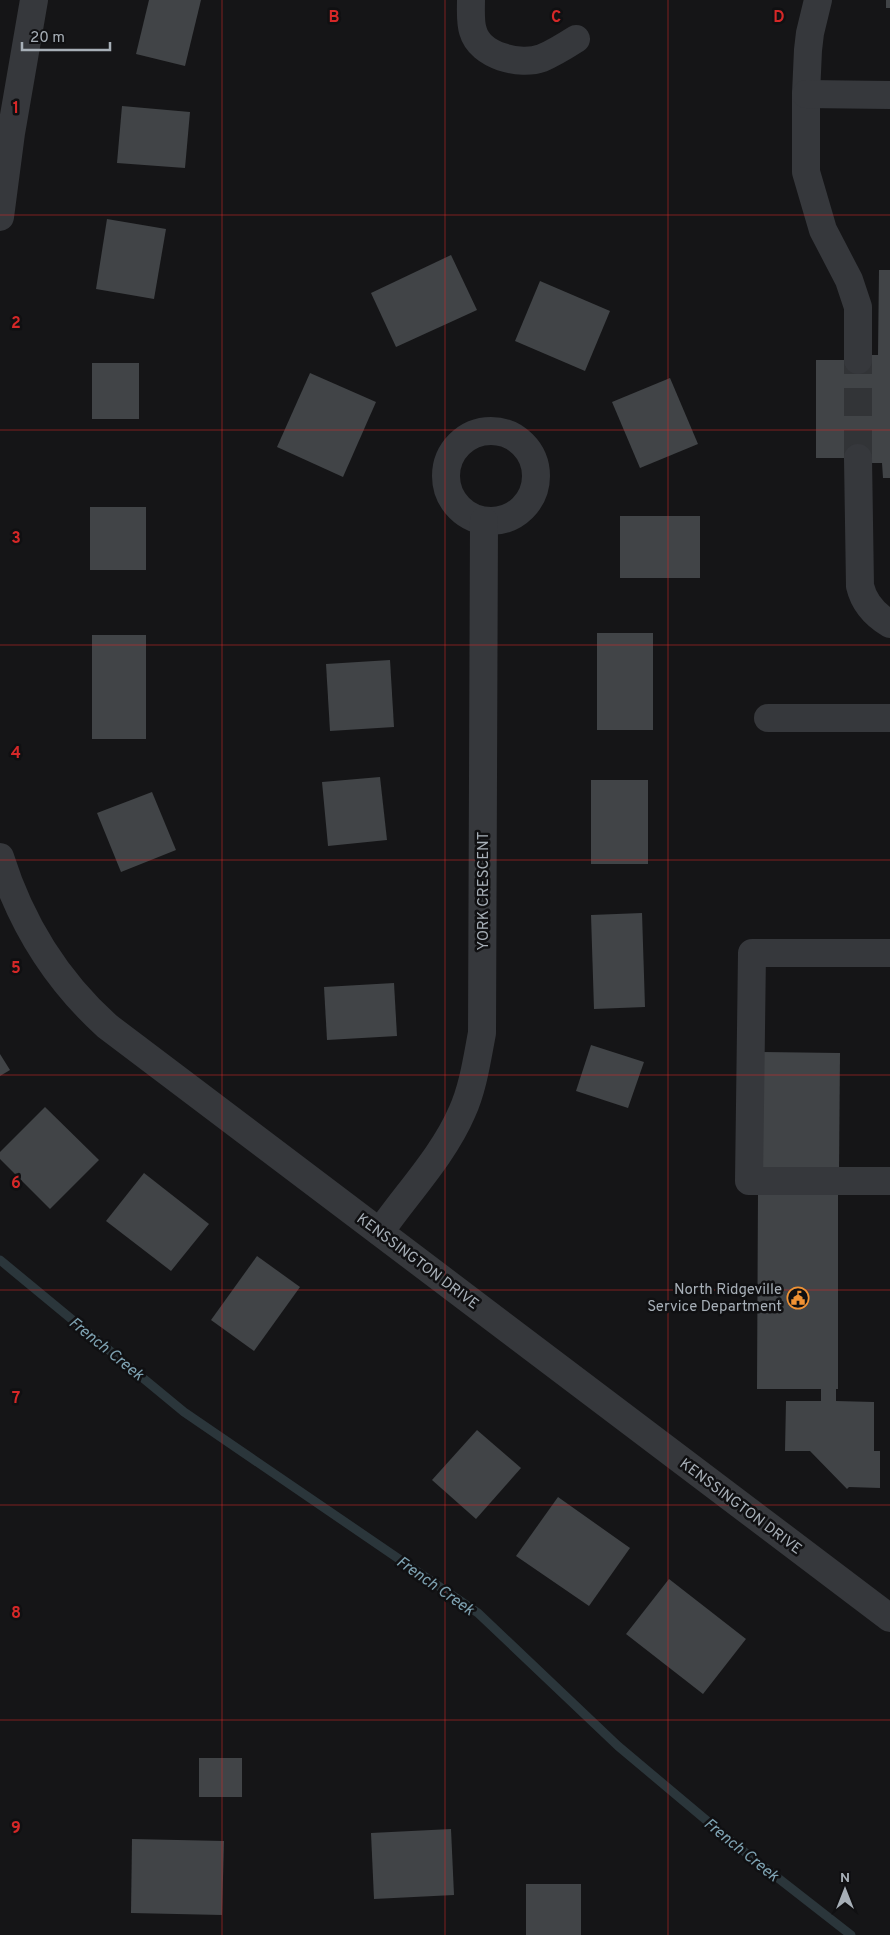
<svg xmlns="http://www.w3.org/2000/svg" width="890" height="1935" viewBox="0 0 890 1935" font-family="Overpass,sans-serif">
  <rect width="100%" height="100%" fill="#151517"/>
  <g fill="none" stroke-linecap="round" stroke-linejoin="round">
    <path stroke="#2b363b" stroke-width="9" d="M0 1260 184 1412 478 1613 618 1746 737 1846 851 1935"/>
  </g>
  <g fill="#414447">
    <path d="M149 0H201L185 66 136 54Z"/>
    <rect x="886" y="0" width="4" height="8"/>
    <path d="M122 106 190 112 185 168 117 163Z"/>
    <path d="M107 219 166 229 154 299 96 289Z"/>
    <path d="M451 255 477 310 396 347 371 293Z"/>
    <path d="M879 270H890V478H883L882 463H870V458H816V360H869V355H878Z"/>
    <path d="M540 281 610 311 585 371 515 341Z"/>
    <rect x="92" y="363" width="47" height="56"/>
    <path d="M310 373 376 402 343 477 277 447Z"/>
    <path d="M670 378 698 444 640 468 612 402Z"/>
    <rect x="90" y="507" width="56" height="63"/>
    <rect x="620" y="516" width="80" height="62"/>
    <rect x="597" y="633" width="56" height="97"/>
    <rect x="92" y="635" width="54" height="104"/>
    <path d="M390 660 394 727 330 731 326 664Z"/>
    <path d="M380 777 387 840 328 846 322 782Z"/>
    <rect x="591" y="780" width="57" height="84"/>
    <path d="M152 792 176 850 121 872 97 813Z"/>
    <path d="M642 913 645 1007 594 1009 591 915Z"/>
    <path d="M394 983 397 1036 327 1040 324 987Z"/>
    <path d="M591 1045 644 1062 628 1108 576 1091Z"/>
    <path d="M763 1052 840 1053 839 1173H763Z"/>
    <path d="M0 1054 10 1070 0 1076Z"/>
    <path d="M45 1107 99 1160 50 1209 0 1159V1152Z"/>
    <path d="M144 1173 209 1224 171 1271 106 1221Z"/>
    <path d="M758 1191 838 1192V1389H836V1401L874 1402V1451H880V1488L849 1487 847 1489 810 1451H785L786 1401H821V1389H757Z"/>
    <path d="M257 1256 300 1287 254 1351 211 1320Z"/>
    <path d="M477 1430 521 1468 476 1519 432 1480Z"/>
    <path d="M558 1497 630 1548 589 1606 516 1556Z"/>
    <path d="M669 1579 746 1639 703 1694 626 1634Z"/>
    <rect x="199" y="1758" width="43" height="39"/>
    <path d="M451 1829 454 1895 374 1899 371 1833Z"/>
    <path d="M132 1839 224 1841 222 1915 131 1913Z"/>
    <rect x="526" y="1884" width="55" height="51"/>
  </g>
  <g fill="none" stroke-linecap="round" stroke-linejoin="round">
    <path stroke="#323437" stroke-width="28" stroke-dasharray="28 14" stroke-linecap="butt" d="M858 458V360"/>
    <g stroke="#36383c" stroke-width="28">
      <path d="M471 0C471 10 470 22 473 31 480 56 520 66 542 58 554 53 565 46 576 39"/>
      <path d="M818 0 810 33 808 50 806 94V172L823 230 849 280 858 307V360"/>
      <path d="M806 94 890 95"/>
      <path d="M0 217 11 133 34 0"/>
      <circle cx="491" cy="476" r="45"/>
      <path d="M858 458 860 586C864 603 875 615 890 624"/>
      <path d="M768 718H890"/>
      <path d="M0 857C21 924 55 979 107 1026L890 1618"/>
      <path d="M890 953H752L749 1181H890"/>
      <path d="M380 1232C407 1193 443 1156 462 1112 473 1088 477 1059 482 1033L484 521"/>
    </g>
  </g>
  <path fill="none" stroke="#d62828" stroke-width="1" stroke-opacity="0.55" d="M222 0V1935M445 0V1935M668 0V1935M0 215H890M0 430H890M0 645H890M0 860H890M0 1075H890M0 1290H890M0 1505H890M0 1720H890"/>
  <defs>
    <g id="civic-ring" transform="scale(1.125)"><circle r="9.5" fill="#101012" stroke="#f09234" stroke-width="1.5"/><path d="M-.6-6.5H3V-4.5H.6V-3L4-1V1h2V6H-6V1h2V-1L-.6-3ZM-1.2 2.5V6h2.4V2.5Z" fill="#f09234"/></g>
  </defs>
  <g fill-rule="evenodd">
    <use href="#civic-ring" x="798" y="1298"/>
  </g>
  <g text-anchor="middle" stroke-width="5" stroke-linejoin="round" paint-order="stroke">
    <g font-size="15" fill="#a7afb7" stroke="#101012">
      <text transform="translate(483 891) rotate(-90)" y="5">YORK CRESCENT</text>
      <text transform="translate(418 1261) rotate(37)" y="5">KENSSINGTON DRIVE</text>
      <text transform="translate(741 1506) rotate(37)" y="5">KENSSINGTON DRIVE</text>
    </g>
    <g font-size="15" fill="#a7afb7" stroke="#101012" text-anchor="end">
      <text x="782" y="1294">North Ridgeville<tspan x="782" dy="17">Service Department</tspan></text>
    </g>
    <g font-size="16" font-style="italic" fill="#7ea2b2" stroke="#101012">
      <text transform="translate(107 1348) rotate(39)" y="6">French Creek</text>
      <text transform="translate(436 1585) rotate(35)" y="6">French Creek</text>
      <text transform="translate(742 1849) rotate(39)" y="6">French Creek</text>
    </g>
  </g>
  <g font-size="16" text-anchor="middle" font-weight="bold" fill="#d62828" stroke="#101012" stroke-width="5" stroke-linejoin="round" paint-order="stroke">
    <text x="334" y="22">B</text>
    <text x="556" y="22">C</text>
    <text x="779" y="22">D</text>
    <text x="16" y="113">1</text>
    <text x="16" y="328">2</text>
    <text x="16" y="543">3</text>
    <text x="16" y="758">4</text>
    <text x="16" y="973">5</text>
    <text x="16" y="1188">6</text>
    <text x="16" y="1403">7</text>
    <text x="16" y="1618">8</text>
    <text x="16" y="1833">9</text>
  </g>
  <g transform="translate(845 1890)" stroke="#101012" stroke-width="4" paint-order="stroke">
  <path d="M0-4L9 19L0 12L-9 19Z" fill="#a7afb7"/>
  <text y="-8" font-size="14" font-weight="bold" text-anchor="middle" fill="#a7afb7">N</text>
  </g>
  <path d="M22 42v8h88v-8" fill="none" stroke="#a7afb7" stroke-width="2.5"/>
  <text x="30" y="42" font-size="15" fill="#a7afb7" stroke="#101012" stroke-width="4" paint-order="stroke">20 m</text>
</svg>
